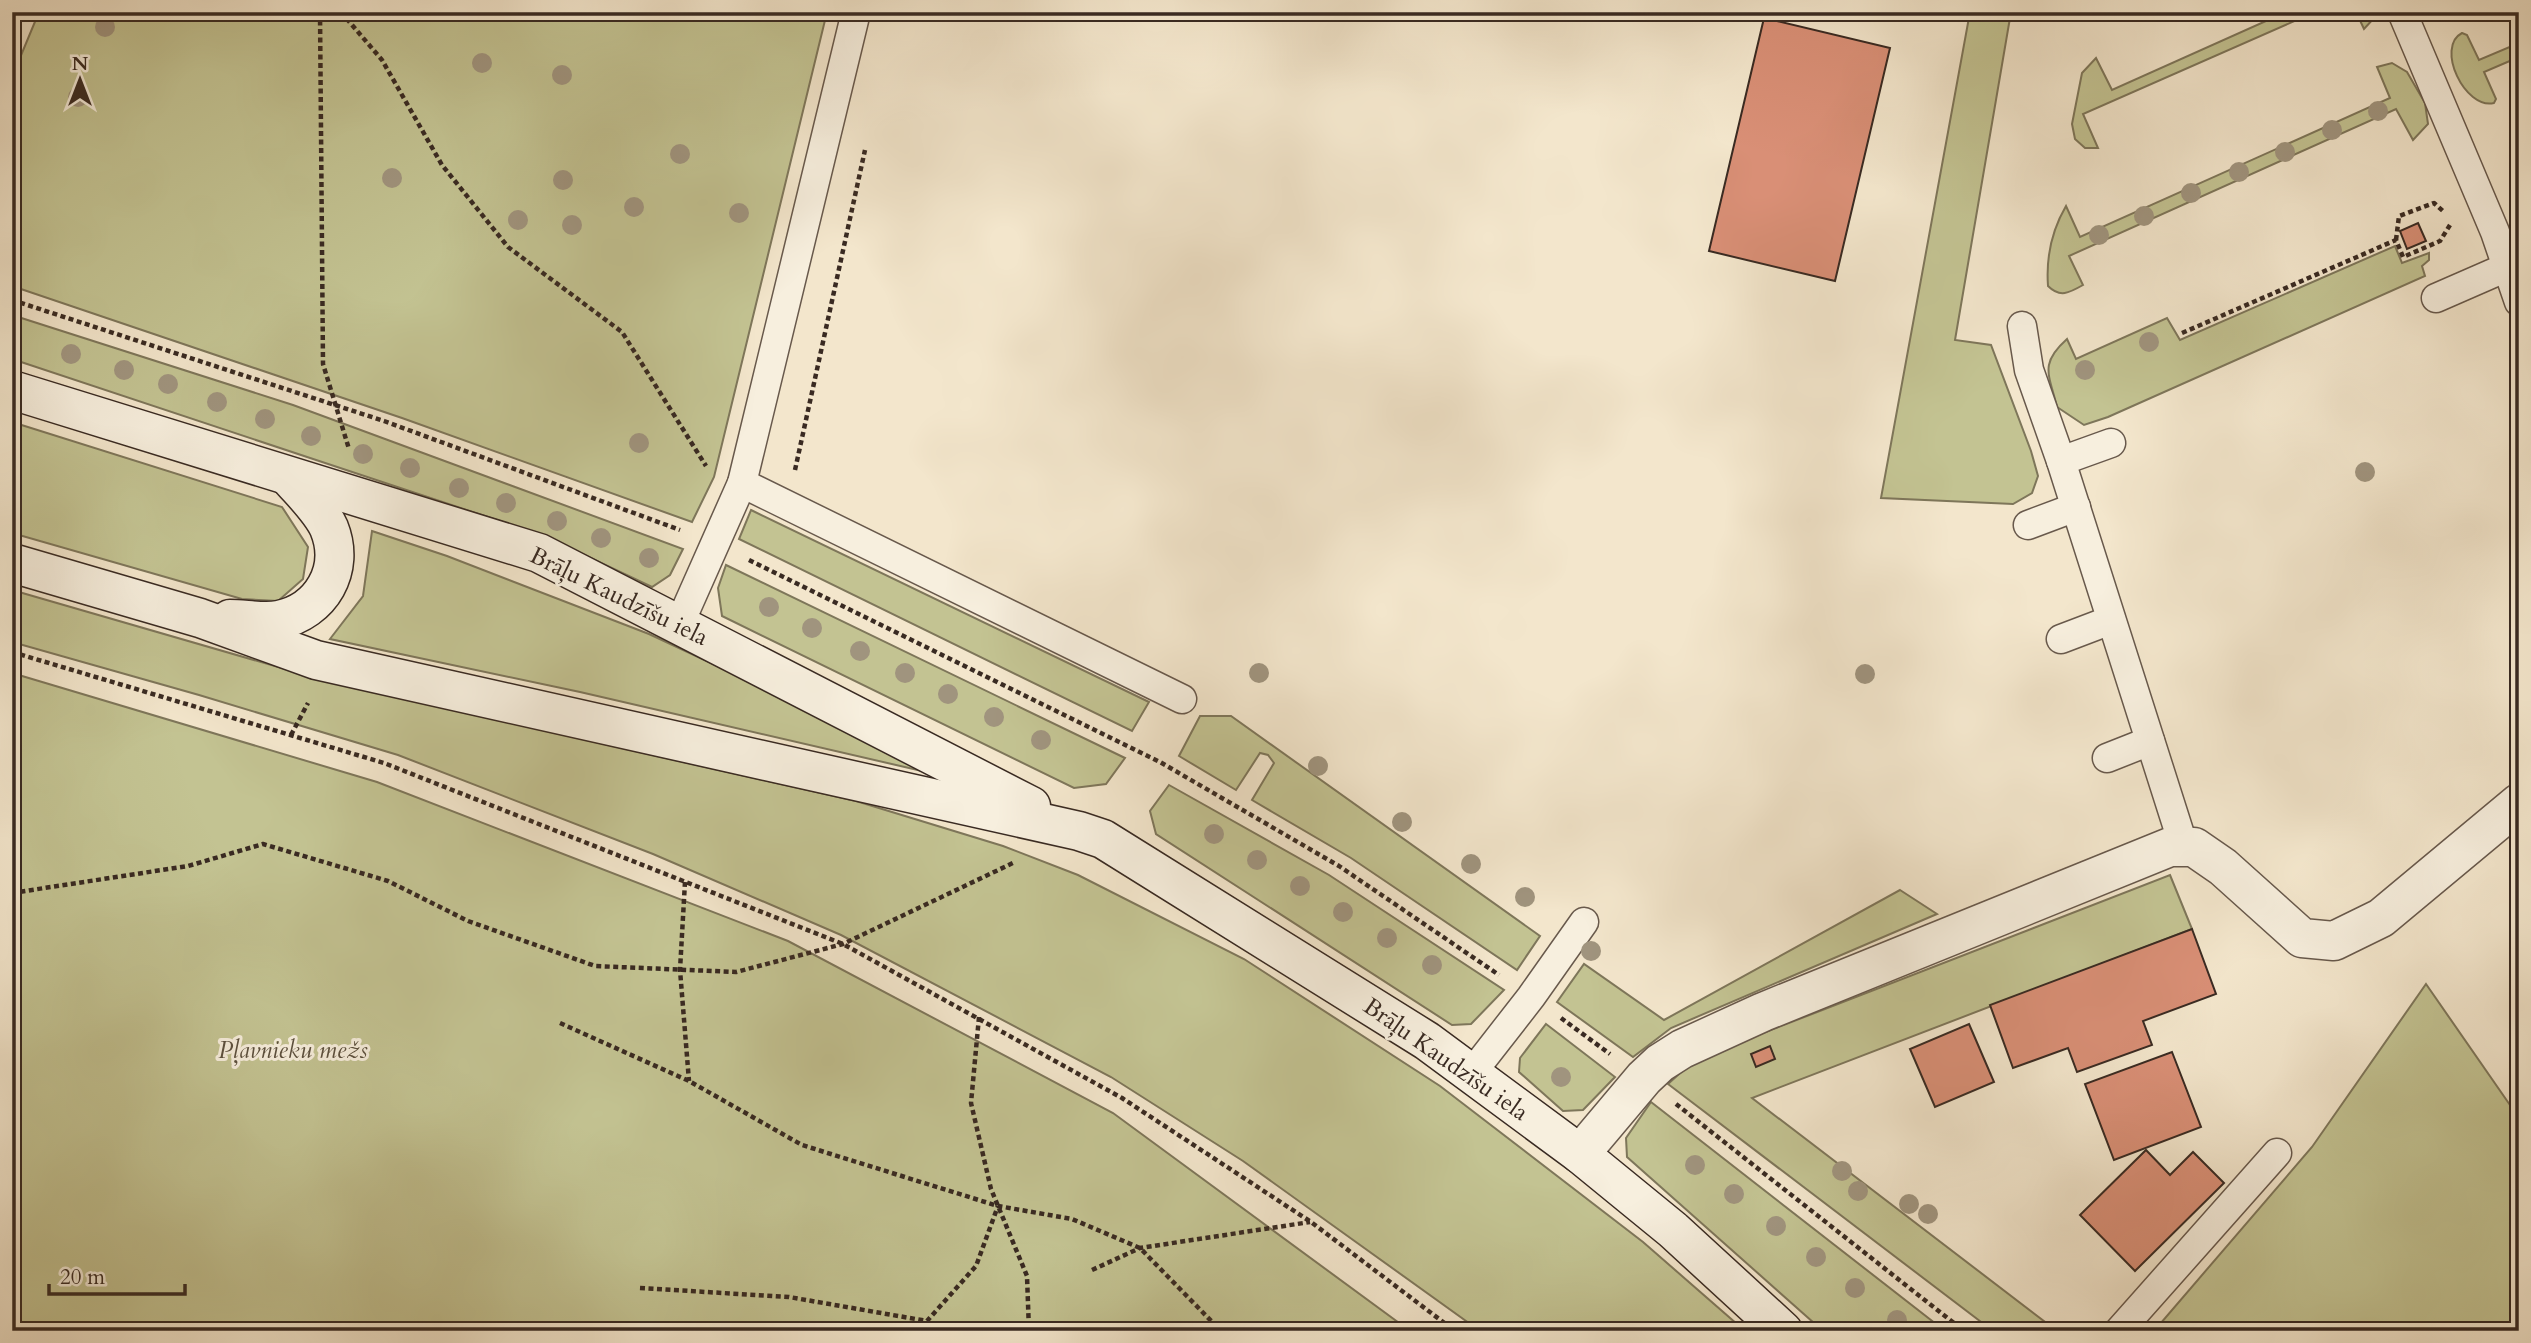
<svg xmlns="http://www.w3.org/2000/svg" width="2531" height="1343" viewBox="0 0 2531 1343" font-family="Cardo,serif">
  <rect width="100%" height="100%" fill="#f3e6cc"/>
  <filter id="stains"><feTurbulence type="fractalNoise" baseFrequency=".00286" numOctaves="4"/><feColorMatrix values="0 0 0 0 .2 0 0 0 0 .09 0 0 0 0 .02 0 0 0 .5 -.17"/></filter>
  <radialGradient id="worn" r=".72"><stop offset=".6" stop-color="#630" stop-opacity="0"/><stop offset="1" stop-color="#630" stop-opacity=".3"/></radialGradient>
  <g fill="#c3c392" stroke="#7e765a" stroke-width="2">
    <path d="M39 12H827L714 477 692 522 402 418 12 286V77Z"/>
    <path d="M1970 12H2011L1955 340 1991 345 2031 451 2038 476 2032 493 2013 504 1881 498Z"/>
    <path d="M2286 12H2315L2083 114 2098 148H2085L2075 139 2072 124 2082 73 2096 58 2112 90Z"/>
    <path d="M2356 12H2376L2375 17 2364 29Z"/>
    <path d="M2462 33 2467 35 2479 60 2519 43V57L2484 72 2496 99 2494 103C2465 110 2435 47 2462 33Z"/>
    <path d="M2392 63 2407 72 2425 103 2428 124 2413 140 2396 109 2069 256 2083 285C2069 293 2060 298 2048 286 2046 258 2052 230 2066 206L2080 237 2390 98 2377 67Z"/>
    <path d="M2395 246 2402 263 2429 253V260L2422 266 2425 276 2108 417 2084 425 2057 407C2049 374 2039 364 2067 339L2076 359 2167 318 2180 340Z"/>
    <path d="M12 315 293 405 683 549 670 575 652 587 542 535 12 359Z"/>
    <path d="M12 422 282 507 308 547 303 579 278 601 242 599 12 533Z"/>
    <path d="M751 510 1149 702 1132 731 739 539Z"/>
    <path d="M372 531 447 556 649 634 961 780 580 692 330 639 363 596Z"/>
    <path d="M726 565 1125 758 1106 784 1074 788 722 616 718 588Z"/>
    <path d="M12 590 330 682 856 801 1003 846 1078 875 1244 959 1440 1086 1643 1242 1745 1331H1480L1243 1161 1111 1077 841 935 653 854 398 755 199 695 12 642Z"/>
    <path d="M12 673 377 782 788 941 1113 1113 1410 1331H12Z"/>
    <path d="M1200 716H1231L1540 936 1517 970 1351 858 1252 800 1274 763 1268 755 1260 753 1236 790 1179 756Z"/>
    <path d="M1169 785 1329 875 1504 990 1471 1024 1452 1025 1156 834 1150 811Z"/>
    <path d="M2170 875 2192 929 1752 1098 2057 1331H1993L1668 1084 1689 1065 1722 1049Z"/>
    <path d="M1900 890 1937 914 1671 1028 1633 1057 1557 1002 1584 964 1664 1020Z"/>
    <path d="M2426 984 2519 1118V1331H2154L2312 1147Z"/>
    <path d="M1546 1024 1615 1077 1583 1110 1563 1111 1519 1072 1520 1058Z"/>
    <path d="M1651 1102 1945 1331H1823L1627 1157 1626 1138Z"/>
  </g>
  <g fill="#d98f76" stroke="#392a22" stroke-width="2">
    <path d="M1764 18 1890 48 1835 281 1709 251Z"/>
    <path d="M2418 223 2426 241 2407 249 2400 231Z"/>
    <path d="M2192 929 2216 994 2143 1021 2152 1045 2077 1072 2068 1048 2013 1068 1990 1005Z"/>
    <path d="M1969 1024 1994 1082 1935 1107 1910 1049Z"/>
    <path d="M1770 1046 1775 1059 1756 1067 1751 1054Z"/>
    <path d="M2172 1052 2201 1127 2114 1160 2085 1084Z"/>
    <path d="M2146 1150 2170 1175 2193 1152 2224 1183 2135 1271 2080 1215Z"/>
  </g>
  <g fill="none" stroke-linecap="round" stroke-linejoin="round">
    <g stroke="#68594c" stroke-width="31">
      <g id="lane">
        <path d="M856 12 742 483 1182 699"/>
        <path d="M2402 12 2495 232 2519 302"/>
        <path d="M2436 298 2507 267"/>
        <path d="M2022 326 2029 370 2061 461 2184 847"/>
        <path d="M2061 461 2111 443"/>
        <path d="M2028 525 2076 507"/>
        <path d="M679 625 742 483"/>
        <path d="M2061 639 2111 620"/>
        <path d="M2107 758 2150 741"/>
        <path d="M1471 1074 1531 997 1584 922"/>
        <path d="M2119 1331 2277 1153"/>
      </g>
    </g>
    <g stroke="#68594c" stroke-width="41">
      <path id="street" d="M1580 1154 1644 1078 1660 1063 1682 1049 1763 1012 2170 847H2194L2223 867 2302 938 2334 941 2381 918 2519 803"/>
    </g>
    <g stroke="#392a22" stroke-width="41">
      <g id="secondary">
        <path d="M12 390 539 553 1031 806"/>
        <path d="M12 563 200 618 316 660 1079 831 1103 839 1427 1041 1580 1154 1673 1230 1783 1331"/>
        <path d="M230 619C245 619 264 623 279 620 321 611 346 570 329 528 321 510 302 492 289 477"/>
      </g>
    </g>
    <g stroke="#392a22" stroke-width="4.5" stroke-dasharray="5 3.5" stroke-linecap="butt">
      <path d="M320 12 323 364 349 449"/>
      <path d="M341 12 382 60 442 165 508 247 622 332 706 466"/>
      <path d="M2396 240 2399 216 2434 203 2444 212"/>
      <path d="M12 300 384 421 680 530"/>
      <path d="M2182 333 2396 240 2403 257 2440 241 2450 225"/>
      <path d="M795 470 865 150"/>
      <path d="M749 560 1160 762 1339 866 1499 975"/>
      <path d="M12 652 384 763 843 944 1122 1098 1311 1222 1455 1331"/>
      <path d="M291 735 308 703"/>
      <path d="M12 880 19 892"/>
      <path d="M685 882 680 970 689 1081"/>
      <path d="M12 893 188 866 263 844 388 881 468 921 595 966 736 972 843 944 1015 862"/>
      <path d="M979 1017 971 1103 991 1189 1027 1276 1029 1331"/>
      <path d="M1561 1018 1610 1054"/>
      <path d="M560 1023 689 1081 802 1145 998 1206 1072 1219 1140 1248 1221 1331"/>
      <path d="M1676 1104 1964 1331"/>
      <path d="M1092 1270 1140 1248 1310 1222"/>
      <path d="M640 1288 789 1297 927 1321 976 1266 998 1206"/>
    </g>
    <use href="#lane" stroke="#f7efde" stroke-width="28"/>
    <use href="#street" stroke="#f7efde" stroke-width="38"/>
    <use href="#secondary" stroke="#f7efde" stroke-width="38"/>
  </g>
  <g fill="#a0947e">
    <circle cx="105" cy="27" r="10"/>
    <circle cx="482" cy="63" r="10"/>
    <circle cx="562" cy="75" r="10"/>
    <circle cx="78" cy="97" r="10"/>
    <circle cx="2378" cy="111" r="10"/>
    <circle cx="2332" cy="130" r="10"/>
    <circle cx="2285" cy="152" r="10"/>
    <circle cx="680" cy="154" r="10"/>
    <circle cx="2239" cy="172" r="10"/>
    <circle cx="392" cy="178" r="10"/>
    <circle cx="563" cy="180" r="10"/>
    <circle cx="2191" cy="193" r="10"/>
    <circle cx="634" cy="207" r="10"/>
    <circle cx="739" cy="213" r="10"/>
    <circle cx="2144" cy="216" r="10"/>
    <circle cx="518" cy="220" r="10"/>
    <circle cx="572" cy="225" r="10"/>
    <circle cx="2099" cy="235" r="10"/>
    <circle cx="2149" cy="342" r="10"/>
    <circle cx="71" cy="354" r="10"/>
    <circle cx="124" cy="370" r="10"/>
    <circle cx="2085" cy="370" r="10"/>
    <circle cx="168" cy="384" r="10"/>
    <circle cx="217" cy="402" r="10"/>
    <circle cx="265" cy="419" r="10"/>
    <circle cx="311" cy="436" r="10"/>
    <circle cx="639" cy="443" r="10"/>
    <circle cx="363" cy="454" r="10"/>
    <circle cx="410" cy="468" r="10"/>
    <circle cx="2365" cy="472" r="10"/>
    <circle cx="459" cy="488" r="10"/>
    <circle cx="506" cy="503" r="10"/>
    <circle cx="557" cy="521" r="10"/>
    <circle cx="601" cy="538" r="10"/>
    <circle cx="649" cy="558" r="10"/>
    <circle cx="769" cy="607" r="10"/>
    <circle cx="812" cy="628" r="10"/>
    <circle cx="860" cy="651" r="10"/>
    <circle cx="905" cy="673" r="10"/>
    <circle cx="1259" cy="673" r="10"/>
    <circle cx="1865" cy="674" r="10"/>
    <circle cx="948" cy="694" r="10"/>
    <circle cx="994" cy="717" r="10"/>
    <circle cx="1041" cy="740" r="10"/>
    <circle cx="1318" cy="766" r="10"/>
    <circle cx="1402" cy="822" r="10"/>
    <circle cx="1214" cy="834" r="10"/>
    <circle cx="1257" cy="860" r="10"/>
    <circle cx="1471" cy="864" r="10"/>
    <circle cx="1300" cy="886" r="10"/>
    <circle cx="1525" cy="897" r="10"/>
    <circle cx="1343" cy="912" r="10"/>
    <circle cx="1387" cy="938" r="10"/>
    <circle cx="1591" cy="951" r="10"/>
    <circle cx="1432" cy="965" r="10"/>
    <circle cx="1561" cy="1077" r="10"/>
    <circle cx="1695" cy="1165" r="10"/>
    <circle cx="1842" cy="1171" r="10"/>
    <circle cx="1858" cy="1191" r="10"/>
    <circle cx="1734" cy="1194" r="10"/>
    <circle cx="1909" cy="1204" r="10"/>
    <circle cx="1928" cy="1214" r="10"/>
    <circle cx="1776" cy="1226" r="10"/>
    <circle cx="1816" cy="1257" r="10"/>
    <circle cx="1855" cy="1288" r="10"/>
    <circle cx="1897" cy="1320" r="10"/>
  </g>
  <g text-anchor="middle" stroke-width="6" stroke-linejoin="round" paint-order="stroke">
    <g font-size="24" fill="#392a22" stroke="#f7efde">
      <text transform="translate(619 596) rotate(26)" y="8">Brāļu Kaudzīšu iela</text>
      <text transform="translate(1446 1059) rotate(35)" y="8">Brāļu Kaudzīšu iela</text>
    </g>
    <g font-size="24" font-style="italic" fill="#5c503e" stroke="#f7efde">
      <text x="293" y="1058">Pļavnieku mežs</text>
    </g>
  </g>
  <rect width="2531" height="1343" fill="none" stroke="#f3e6cc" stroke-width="42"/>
  <rect x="14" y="14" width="2503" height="1315" fill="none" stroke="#392a22" stroke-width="3.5"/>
  <rect x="21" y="21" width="2489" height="1301" fill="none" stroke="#392a22" stroke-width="2"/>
  <g transform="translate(80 80)" stroke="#f7efde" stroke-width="5" paint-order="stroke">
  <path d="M0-5L12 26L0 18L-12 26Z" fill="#392a22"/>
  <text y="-10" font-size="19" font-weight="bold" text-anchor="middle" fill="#392a22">N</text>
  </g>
  <path d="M49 1284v10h136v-10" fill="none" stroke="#392a22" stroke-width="3.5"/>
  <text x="60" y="1284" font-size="21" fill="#392a22" stroke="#f7efde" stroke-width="5" paint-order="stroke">20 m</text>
  <rect width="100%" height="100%" filter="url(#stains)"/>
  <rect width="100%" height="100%" fill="url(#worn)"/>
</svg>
